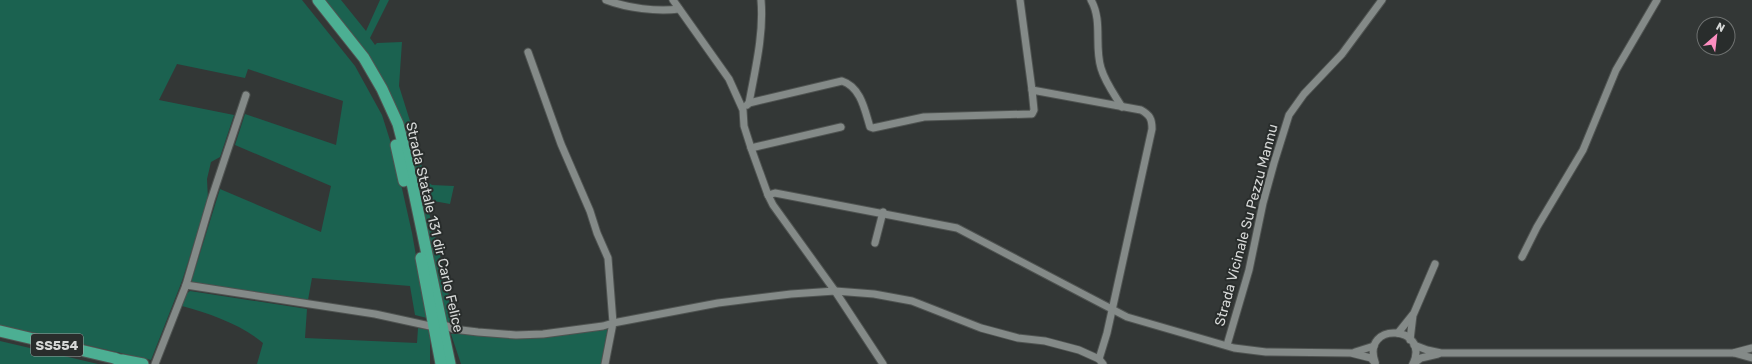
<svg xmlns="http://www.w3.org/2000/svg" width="1752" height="364" viewBox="0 0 1752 364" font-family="Rubik,sans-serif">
  <rect width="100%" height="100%" fill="#333736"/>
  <g fill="#1b6250">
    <path d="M0 0H302L355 66 382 115 394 153 412 233 427 318 415 315 410 286 312 278 308 300 191 282 220 189 321 232 331 186 235 145 245 114 336 145 343 101 248 69 245 78 177 64 159 100 234 115 220 157 211 162 207 179 208 200 182 281 151 360 0 325Z"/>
    <path d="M322 0H341L366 31 380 0H389L370 38 375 45 377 43 402 42 399 86 415 137 425 180 432 185 454 186 450 204 428 200V209L444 271 455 326 446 324 400 119Z"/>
    <path d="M190 291 307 309 305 338 417 343 418 328 430 330V364H257L263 343C240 324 211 314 182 306L186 294Z"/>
    <path d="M602 328 609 330 603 364H461L451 334Z"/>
    <path d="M0 341 98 364H0Z"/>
  </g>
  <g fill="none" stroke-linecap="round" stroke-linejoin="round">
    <g stroke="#4f5351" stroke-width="9">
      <g id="minor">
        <path d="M606 0C627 8 657 12 679 9"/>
        <path d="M673 0 729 79 743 110 744 126 751 148 768 195 773 205 835 291 883 364"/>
        <path d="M1020 0 1032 90"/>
        <path d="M1091 0C1103 21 1094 46 1101 68 1105 82 1114 94 1122 107"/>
        <path d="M749 103 842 81C861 87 865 111 870 127L873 128 924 117 1030 114H1032L1034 110 1032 90 1141 110C1150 115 1152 119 1152 129L1107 333 1099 359"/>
        <path d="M747 105 749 103C755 70 764 34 761 0"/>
        <path d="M751 148 841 127"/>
        <path d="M768 195 775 193 957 228 1127 317 1234 348 1266 352 1351 353 1371 358 1375 363"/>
        <path d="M875 243 883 212"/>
        <path d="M1522 257 1537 227 1583 150 1616 70 1657 0"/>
        <path d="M186 285 375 314 430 326"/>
        <path d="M447 326 453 329 478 332 516 335 543 334 603 326 613 323 608 258 597 233 590 211 561 144 528 52"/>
        <path d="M1398 333 1414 313 1435 264"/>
        <path d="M1410 340 1413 315"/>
        <path d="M1227 345 1249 270 1263 203 1274 163 1289 115 1304 94 1342 54 1382 0"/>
        <path d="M1414 345 1427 350 1441 353H1733L1752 348"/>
        <path d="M1355 352 1374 346"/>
        <path d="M1734 353 1752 358"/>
        <path d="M1375 362C1361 321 1431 325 1413 364"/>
        <path d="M155 364 186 285 211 200 246 95"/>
        <path d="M605 364 613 323 718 303 791 294 835 291 874 294 912 301 981 328 1018 338 1045 341 1079 350 1099 359 1103 364"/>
        <path d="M1413 364 1421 358 1438 354"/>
      </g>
    </g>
    <g stroke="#4f5351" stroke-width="13">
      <g id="highway">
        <path d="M318 0 364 58 382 89 398 124 407 159 450 364"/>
        <path d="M396 145 404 181"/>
        <path d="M421 258 441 364"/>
        <path d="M0 331 114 358 130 364"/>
        <path d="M122 360 143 364"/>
      </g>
    </g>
    <use href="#minor" stroke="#848a88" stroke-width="7"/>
    <use href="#highway" stroke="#4caf93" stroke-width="11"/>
  </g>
  <g text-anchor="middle" stroke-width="4" stroke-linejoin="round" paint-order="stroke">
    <rect fill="#292d2c" stroke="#a2a5a4" stroke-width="1" x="31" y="334" width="52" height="22" rx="3"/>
    <g font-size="13" font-weight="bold" fill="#d6d8d7">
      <text x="57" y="350">SS554</text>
    </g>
    <g font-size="14" fill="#d6d8d7" stroke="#292d2c">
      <text transform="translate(1246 225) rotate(-75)" y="5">Strada Vicinale Su Pezzu Mannu</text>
      <text transform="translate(435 227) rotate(77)" y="5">Strada Statale 131 dir Carlo Felice</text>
    </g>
  </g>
  <g transform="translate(1716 36) rotate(28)"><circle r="19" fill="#292d2c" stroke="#6e7170"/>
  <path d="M0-3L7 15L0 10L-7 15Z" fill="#fd8ec0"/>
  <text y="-6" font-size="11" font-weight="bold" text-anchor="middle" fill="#d6d8d7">N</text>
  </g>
</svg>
